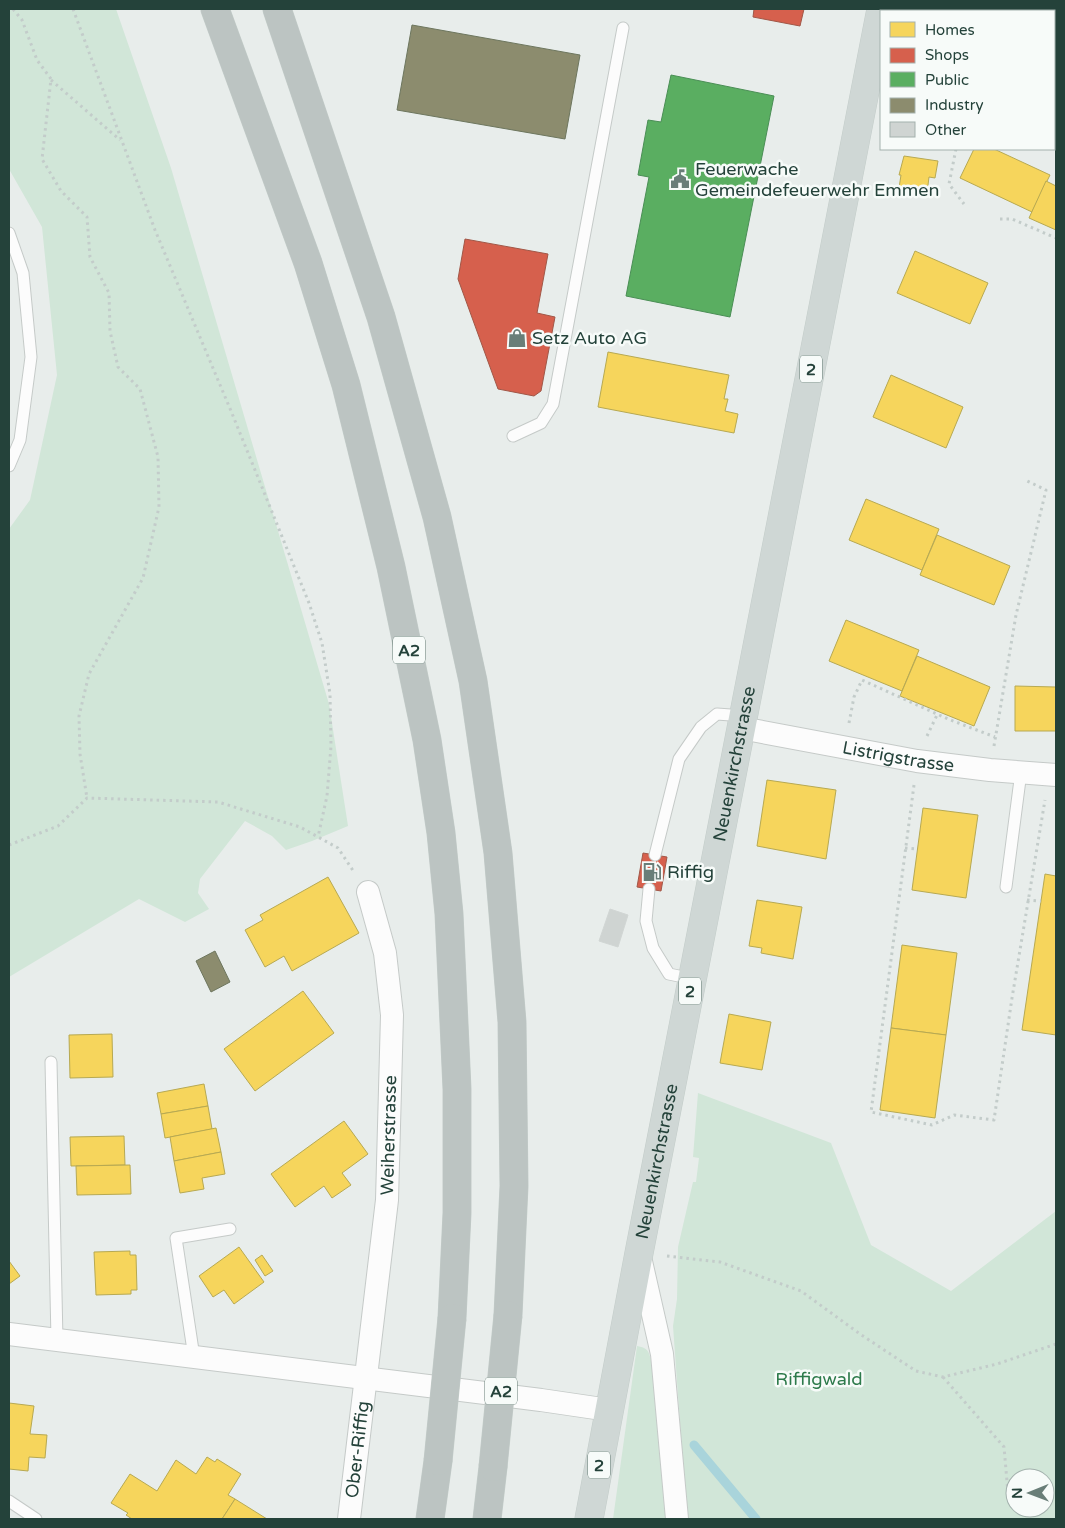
<svg xmlns="http://www.w3.org/2000/svg" width="1065" height="1528" viewBox="0 0 1065 1528" font-family="'Varela Round',sans-serif">
  <rect width="100%" height="100%" fill="#e8edeb"/>
  <g fill="#d1e6d8" fill-rule="evenodd">
    <path d="M9 9H116L171 168 329 704 348 826 312 841 286 850 272 836 245 821 200 879 198 893 209 909 185 922 139 899 9 977V529L30 500 57 375 42 227 9 169Z"/>
    <path d="M698 1093 831 1143 871 1245 951 1291 1056 1211V1519H687L673 1326 677 1299 678 1247 693 1182H696L699 1158 693 1157ZM1015 1478H1045V1508H1015Z"/>
    <path d="M637 1346C650 1348 649 1353 652 1365L671 1519H613Z"/>
  </g>
  <g fill="#f6d55c" stroke="#b7a952">
    <rect x="991" y="9" width="46" height="2"/>
    <path d="M1056 77V103H1054V84Z"/>
    <path d="M974 149H994L1050 175 1032 212 960 178Z"/>
    <path d="M904 156 938 161 935 178 929 177 927 193 899 188 901 175H899Z"/>
    <path d="M1046 181 1056 186V230L1029 218Z"/>
    <path d="M915 251 988 283 970 324 897 293Z"/>
    <path d="M608 352 729 375 724 399H728L725 411 738 414 734 433 598 407Z"/>
    <path d="M891 375 963 407 946 448 873 417Z"/>
    <path d="M866 499 939 529 922 570 849 540Z"/>
    <path d="M937 535 1010 566 994 605 920 575Z"/>
    <path d="M846 620 919 650 902 691 829 661Z"/>
    <path d="M917 656 990 687 974 726 900 696Z"/>
    <path d="M1015 686 1056 687V731H1015Z"/>
    <path d="M767 780 836 790 826 859 757 846Z"/>
    <path d="M923 808 978 815 966 898 912 890Z"/>
    <path d="M1045 874 1056 876V1035L1022 1030Z"/>
    <path d="M328 877 359 933 292 971 284 956 265 967 245 930 263 920 260 915Z"/>
    <path d="M757 900 802 907 793 959 761 953 762 948 749 946Z"/>
    <path d="M902 945 957 953 946 1035 891 1028Z"/>
    <path d="M303 991 334 1033 255 1091 224 1049Z"/>
    <path d="M729 1014 771 1022 762 1070 720 1063Z"/>
    <path d="M891 1028 946 1035 935 1118 880 1110Z"/>
    <path d="M112 1034 113 1077 70 1078 69 1035Z"/>
    <path d="M204 1084 208 1106 161 1114 157 1093Z"/>
    <path d="M208 1106 212 1129 165 1138 161 1114Z"/>
    <path d="M344 1121 368 1154 342 1173 351 1185 332 1198 324 1186 295 1207 271 1174Z"/>
    <path d="M216 1128 221 1152 174 1161 170 1137Z"/>
    <path d="M124 1136 125 1165 71 1166 70 1137Z"/>
    <path d="M221 1152 225 1174 202 1178 204 1189 180 1193 174 1161Z"/>
    <path d="M130 1165 131 1194 77 1195 76 1166Z"/>
    <path d="M239 1247 264 1282 234 1304 224 1290 213 1297 199 1276Z"/>
    <path d="M130 1251V1255H136L137 1290H131V1294L96 1295 94 1252Z"/>
    <path d="M262 1255 273 1271 265 1276 255 1260Z"/>
    <path d="M9 1261 20 1276 9 1284Z"/>
    <path d="M9 1403 34 1406 30 1434 47 1435 45 1458 29 1457 28 1471 9 1469Z"/>
    <path d="M207 1457 215 1462 217 1459 241 1474 228 1495 235 1499 222 1519H132L126 1515 128 1513 111 1503 130 1474 157 1491 176 1460 196 1474Z"/>
    <path d="M235 1499 267 1519H222Z"/>
  </g>
  <g fill="#d6604d" stroke="#a15747">
    <path d="M754 9H804L800 26 753 17Z"/>
    <path d="M465 239 548 254 537 313 555 317 541 391 534 396 498 389 458 279Z"/>
    <path d="M643 853 667 857 661 891 637 887Z"/>
  </g>
  <path fill="#5aae61" stroke="#4a8e55" d="M671 75 774 96 730 317 626 296 649 177 638 175 648 120 661 122Z"/>
  <g fill="#8c8c6e" stroke="#6d765e">
    <path d="M412 25 580 55 565 139 397 110Z"/>
    <path d="M215 951 230 982 211 992 196 961Z"/>
  </g>
  <g fill="none" stroke-linecap="round" stroke-linejoin="round">
    <path stroke="#a9d4db" stroke-width="9" d="M694 1445 756 1519"/>
  </g>
  <path fill="#cfd4d2" stroke="#d1d6d4" d="M610 909 628 915 618 947 599 941Z"/>
  <g fill="none" stroke-linecap="round" stroke-linejoin="round">
    <g stroke="#c5cac8" stroke-width="13">
      <g id="lane">
        <path d="M9 233 23 273 31 357 20 440 9 466"/>
        <path d="M513 436 541 423 553 404 623 28"/>
        <path d="M655 855 679 759 701 727 717 714 744 716"/>
        <path d="M1006 887 1021 772"/>
        <path d="M649 889 646 921 653 948 669 974 693 979"/>
        <path d="M51 1062 57 1340"/>
        <path d="M194 1357 176 1238 230 1229"/>
        <path d="M9 1501 36 1519"/>
      </g>
    </g>
    <g stroke="#c5cac8" stroke-width="24">
      <g id="street">
        <path id="s1" d="M741 728 917 761 990 770 1056 775"/>
        <path d="M640 1257 662 1354 677 1519"/>
        <path d="M9 1334 541 1400 609 1410"/>
        <path id="s2" d="M349 1519 387 1200 392 1015 385 953 368 892"/>
      </g>
    </g>
    <g stroke="#c3ccc9" stroke-width="29">
      <g id="primary">
        <path id="s3" d="M589 1519 639 1253 881 9"/>
      </g>
    </g>
    <g stroke="#c3ccc9" stroke-width="29">
      <g id="highway">
        <path d="M215 9 308 263 346 385 391 567 427 740 441 833 449 914 457 1089V1213L452 1318"/>
        <path d="M277 9 381 317 437 517 473 681 498 853 512 1022 514 1186 508 1315"/>
        <path d="M430 1519 438 1461"/>
        <path d="M487 1519 493 1467"/>
      </g>
    </g>
    <g stroke="#c3ccca" stroke-width="3" stroke-dasharray="2.5 4" stroke-linecap="butt">
      <path d="M13 9 22 20 37 60 51 79 42 159 61 191 87 217 90 257 109 293 110 331 118 367 140 389 158 457 159 507 143 578 89 674 79 716 80 754 87 798"/>
      <path d="M73 9 155 230 231 411 309 603 322 643 330 694 331 746 327 796 318 837"/>
      <path d="M51 80 120 140"/>
      <path d="M1054 107 1056 108"/>
      <path d="M956 149 949 184 964 204"/>
      <path d="M1000 219H1012L1056 238"/>
      <path d="M849 723 854 697 862 680 948 719 995 737"/>
      <path d="M927 736 937 715"/>
      <path d="M994 746 1016 615 1046 490 1025 480"/>
      <path d="M914 785 871 1112 932 1125 954 1115 994 1120 1012 998 1045 800"/>
      <path d="M9 845 58 826 87 798 218 802 300 827 338 848 354 872"/>
      <path d="M905 848 917 849"/>
      <path d="M1027 900 1041 901"/>
      <path d="M667 1256 720 1262 801 1291 860 1334 916 1371 943 1377 997 1364 1056 1344"/>
      <path d="M943 1377 1004 1447 1008 1493"/>
    </g>
    <use href="#lane" stroke="#fcfcfc" stroke-width="11"/>
    <use href="#street" stroke="#fcfcfc" stroke-width="22"/>
    <use href="#primary" stroke="#cfd7d5" stroke-width="28"/>
    <use href="#highway" stroke="#bcc4c2" stroke-width="28"/>
    <g stroke="#c3ccc9" stroke-width="29" stroke-linecap="butt">
      <g id="highway-bridge">
        <path d="M438 1461 452 1318"/>
        <path d="M493 1467 508 1315"/>
      </g>
    </g>
    <use href="#highway-bridge" stroke="#bcc4c2" stroke-width="28"/>
  </g>
  <defs>
    <g id="civic-bare" transform="scale(1.5)"><path d="M-.6-6.5H3V-4.5H.6V-3L4-1V1h2V6H-6V1h2V-1L-.6-3ZM-1.2 2.5V6h2.4V2.5Z" fill="#697e78" stroke="#f7fbf9" stroke-width="2.5" paint-order="stroke"/></g>
    <g id="shop-bare" transform="scale(1.5)"><path d="M-5-2.5h2.3a2.7 3.5 0 0 1 5.4 0H5L5.5 6h-11ZM-1.5-2.5h3a1.5 2.3 0 0 0-3 0Z" fill="#697e78" stroke="#f7fbf9" stroke-width="2.5" paint-order="stroke"/></g>
    <g id="fuel-bare" transform="scale(1.5)"><path d="M-5.5-6h7V0h2V4h1.3V-2.5L3-4.5l.8-.8L6-3V5H2.5V1h-1V6h-7ZM-4.2-4.7v3.2H.2V-4.7Z" fill="#697e78" stroke="#f7fbf9" stroke-width="2.5" paint-order="stroke"/></g>
  </defs>
  <g fill-rule="evenodd">
    <use href="#civic-bare" x="680" y="179"/>
    <use href="#shop-bare" x="517" y="338"/>
    <use href="#fuel-bare" x="652" y="872"/>
  </g>
  <g text-anchor="middle" stroke-width="5" stroke-linejoin="round" paint-order="stroke">
    <g fill="#f7fbf9" stroke="#637a73" stroke-width="1">
      <rect x="800" y="355.5" width="22" height="27" rx="4"/>
      <rect x="393" y="636.5" width="32" height="27" rx="4"/>
      <rect x="679" y="977.5" width="22" height="27" rx="4"/>
      <rect x="485" y="1377.5" width="32" height="27" rx="4"/>
      <rect x="588" y="1451.5" width="22" height="27" rx="4"/>
    </g>
    <g font-size="16" font-weight="bold" fill="#24423a">
      <text x="811" y="375">2</text>
      <text x="409" y="656">A2</text>
      <text x="690" y="997">2</text>
      <text x="501" y="1397">A2</text>
      <text x="599" y="1471">2</text>
    </g>
    <g font-size="18" fill="#24423a" stroke="#f7fbf9" text-anchor="start">
      <text x="695" y="175">Feuerwache<tspan x="695" dy="21">Gemeindefeuerwehr Emmen</tspan></text>
      <text x="532" y="344">Setz Auto AG</text>
      <text x="667" y="878">Riffig</text>
    </g>
    <g font-size="18" fill="#24423a" stroke="#f7fbf9">
      <text dy="6" stroke="none"><textPath href="#s1" startOffset="160">Listrigstrasse</textPath></text>
      <text dy="6" stroke="none"><textPath href="#s3" startOffset="769">Neuenkirchstrasse</textPath></text>
      <text dy="6" stroke="none"><textPath href="#s2" startOffset="386">Weiherstrasse</textPath></text>
      <text dy="6" stroke="none"><textPath href="#s3" startOffset="364">Neuenkirchstrasse</textPath></text>
      <text dy="6" stroke="none"><textPath href="#s2" startOffset="70">Ober-Riffig</textPath></text>
    </g>
    <g font-size="18" fill="#2d7a4b" stroke="#f7fbf9">
      <text x="819" y="1385">Riffigwald</text>
    </g>
  </g>
  <rect width="1065" height="1528" fill="none" stroke="#24423a" stroke-width="20"/>
  <rect x="880" y="10" width="175" height="140" fill="#f7fbf9" stroke="#a3b1ad"/>
  <rect x="890" y="22" width="25" height="15" fill="#f6d55c" stroke="#a3b1ad"/>
  <text x="925" y="35" font-size="15" fill="#24423a">Homes</text>
  <rect x="890" y="48" width="25" height="15" fill="#d6604d" stroke="#a3b1ad"/>
  <text x="925" y="60" font-size="15" fill="#24423a">Shops</text>
  <rect x="890" y="72" width="25" height="15" fill="#5aae61" stroke="#a3b1ad"/>
  <text x="925" y="85" font-size="15" fill="#24423a">Public</text>
  <rect x="890" y="98" width="25" height="15" fill="#8c8c6e" stroke="#a3b1ad"/>
  <text x="925" y="110" font-size="15" fill="#24423a">Industry</text>
  <rect x="890" y="122" width="25" height="15" fill="#cfd4d2" stroke="#a3b1ad"/>
  <text x="925" y="135" font-size="15" fill="#24423a">Other</text>
  <g transform="translate(1030 1493) rotate(269)"><circle r="24" fill="#f7fbf9" stroke="#a3b1ad"/>
  <path d="M0-4L9 19L0 12L-9 19Z" fill="#697e78"/>
  <text y="-8" font-size="14" font-weight="bold" text-anchor="middle" fill="#24423a">N</text>
  </g>
</svg>
